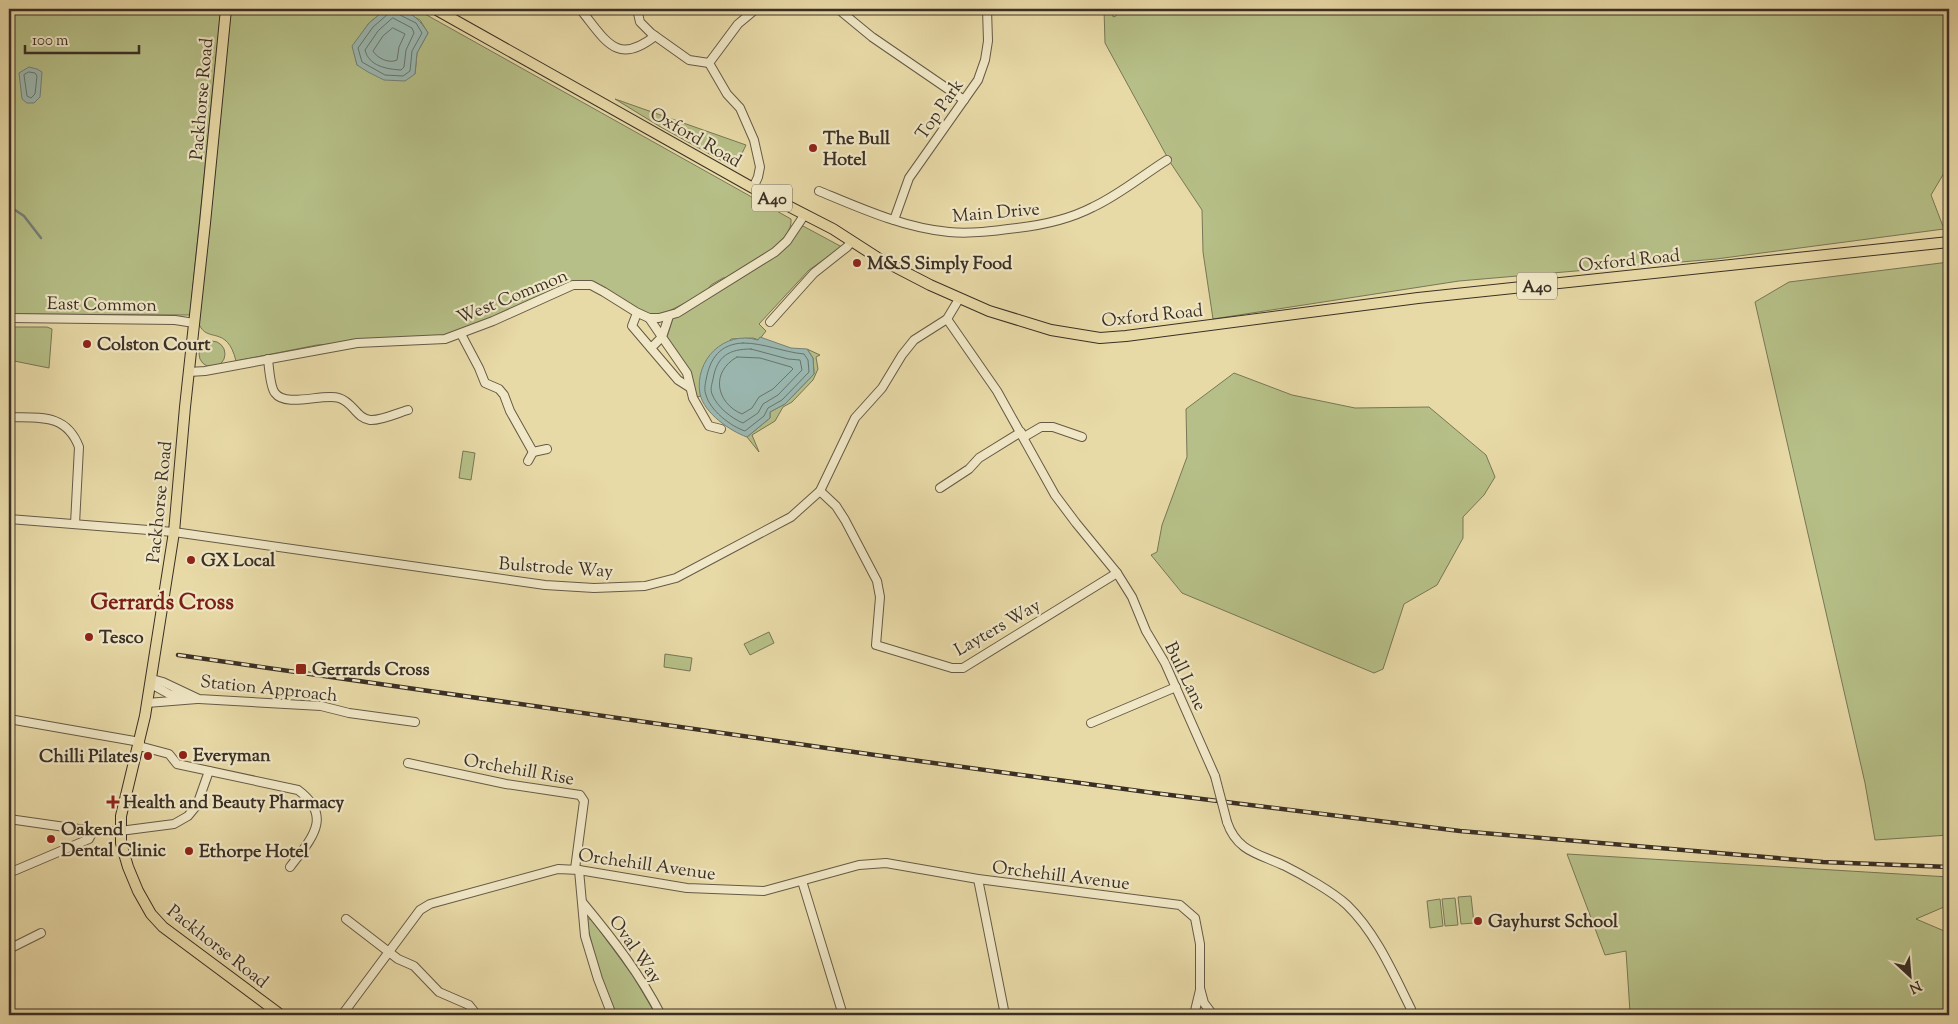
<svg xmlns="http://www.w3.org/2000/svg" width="1958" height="1024" viewBox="0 0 1958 1024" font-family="'Sorts Mill Goudy',serif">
  <rect width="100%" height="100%" fill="#e8daa7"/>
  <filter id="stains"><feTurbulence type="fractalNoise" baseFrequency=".004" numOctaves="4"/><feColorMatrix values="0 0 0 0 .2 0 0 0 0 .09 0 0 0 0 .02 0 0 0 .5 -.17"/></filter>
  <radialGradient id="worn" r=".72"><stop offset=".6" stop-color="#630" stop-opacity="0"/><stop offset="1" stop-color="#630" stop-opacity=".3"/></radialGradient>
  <g fill="#b6bf87" stroke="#787756">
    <path d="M9 9H221L190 315 9 314Z"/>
    <path d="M230 9H389H386L369 23 353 47 357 65 415 74 417 53 428 33 420 20 399 9H416L791 219C794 241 748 266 731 277L723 278 711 285 705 293 663 314H650L637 310 606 290 572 282 484 323 446 335 317 345 236 361C227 324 207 344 199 324Z"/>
    <path d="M1104 9H1113V17L1116 16V9H1949V112L1947 168 1931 195 1944 229 1716 259 1459 281 1213 319 1203 252 1202 210 1170 162 1105 43Z"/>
    <path d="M615 99 746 145 735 168 659 126Z"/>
    <path d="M803 226 842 247 809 270 759 324 766 331 759 340 753 338 731 339 700 387 701 396 697 397 689 370 667 337 673 318 774 255Z"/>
    <path d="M1949 262V835L1875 840 1865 783 1755 302 1789 282Z"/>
    <path d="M9 327H47L52 329 49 368 9 360Z"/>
    <circle cx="212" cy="354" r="13"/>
    <path d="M807 349 820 355 816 357 818 369 813 380 792 402 783 407 775 421 752 435 759 452 747 437 770 418V412L785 404 814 374 813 358Z"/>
    <path d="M1234 373 1292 395 1355 408 1429 407 1486 455 1495 477 1484 495 1463 517V538L1437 585 1404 604 1383 669 1374 673 1182 593 1151 555 1157 552 1162 525 1187 457 1186 409Z"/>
    <path d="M463 451 475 453 471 480 459 478Z"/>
    <path d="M769 632 774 643 750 655 744 644Z"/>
    <path d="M665 654 692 658 690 671 664 667Z"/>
    <path d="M1567 854 1949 877V912L1944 907 1916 919 1949 933V1015H1634L1630 1012 1626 951 1605 955Z"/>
    <path d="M1471 896 1474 923 1461 924 1458 897Z"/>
    <path d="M1455 898 1458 925 1445 926 1442 899Z"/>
    <path d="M1440 899 1443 926 1430 928 1427 901Z"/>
    <path d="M588 919H591L633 976 656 1015H616L599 971 586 921Z"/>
  </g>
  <g fill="#9ab8b1" stroke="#748179">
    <path d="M386 9C406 8 418 16 428 33L417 53 415 74 405 81 384 80 368 72 357 65 352 46 369 23Z"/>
    <path d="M29 67 37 69 42 72 40 97 34 103H27L22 99 19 73Z"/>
    <path d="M760 337 791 348 807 349 813 358 814 374 785 404 770 412V418L747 437C730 431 704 413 700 394 694 360 724 330 758 340Z"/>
  </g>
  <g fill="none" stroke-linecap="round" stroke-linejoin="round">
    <g stroke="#6a746b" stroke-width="1">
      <path d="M389 9 388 14 373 27 358 48 362 62 385 75 403 76 410 71 412 51 422 33 416 23 400 15 398 9"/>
      <path d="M393 18 412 28 414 33 406 50 404 67 401 70C386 69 369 66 365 50L378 31Z"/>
      <path d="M393 28 405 34 399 47 397 60C389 64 377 58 373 51L383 36Z"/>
      <path d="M29 72 35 73 37 76 35 94 31 98 27 96 24 75Z"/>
      <path d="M743 343C764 343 783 352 804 354L808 360 809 372 782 400 768 408 764 416 745 431C730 426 710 410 706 395 704 390 705 385 706 380 710 358 720 344 743 343Z"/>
      <path d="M751 349 788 359 800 360 802 370 778 395 763 404 758 413 743 423C731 418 717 407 712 394 710 389 712 384 713 379 717 356 729 349 751 349Z"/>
      <path d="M737 357 760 358 791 367 793 369 773 389 759 397 752 408 742 414C716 403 710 372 737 357Z"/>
    </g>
    <path stroke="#748179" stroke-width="2.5" d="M9 206 24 216 41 238"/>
    <g stroke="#665a46" stroke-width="10">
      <g id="minor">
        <path d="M580 9C605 39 616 67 655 36"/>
        <path d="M637 9 640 22 651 33 689 60 709 63"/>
        <path d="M838 9 872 37 964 100"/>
        <path d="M753 188 758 177 760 167 754 140 740 108 727 94 709 63 738 24 756 9"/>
        <path d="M819 191C860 208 904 228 949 232 971 234 994 231 1017 228 1043 225 1070 219 1093 207 1119 195 1143 175 1167 160"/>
        <path d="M894 220 909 178 978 80 985 60 988 41 987 9"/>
        <path d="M637 313 632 326 678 380 689 387"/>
        <path d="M669 316 662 337 687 373 693 398 709 426 721 429"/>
        <path d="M9 318 175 320 194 323"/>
        <path d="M649 318 662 337 651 348"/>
        <path d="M947 319 997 391 1055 495 1076 523 1117 573 1132 597 1146 631 1165 663 1215 776"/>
        <path d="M770 322 814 273 847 247 852 241"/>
        <path d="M461 334 479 368 485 383 499 389 504 395 510 411 533 452 547 449"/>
        <path d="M268 359C269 367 270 387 275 393 286 408 323 393 339 398 353 402 356 418 370 420 381 421 397 413 408 410"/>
        <path d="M189 372 205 371 357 343 445 339 493 321 573 285H591L604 292 636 312 649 318H659L677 313 775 252 787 241 805 214"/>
        <path d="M9 417C39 418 66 413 79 447L75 524"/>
        <path d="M1024 437 1041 427H1053L1082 437"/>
        <path d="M528 461 533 452"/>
        <path d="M940 488 969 469 979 458 1021 432"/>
        <path d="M820 491 836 506 845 520 877 581 880 597 876 645 952 668H963L1117 573"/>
        <path d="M9 519 174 532 545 585 594 588 645 586 676 578 791 517 820 491 855 418 882 388 902 355 914 340 947 319 959 299"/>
        <path d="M152 679 163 682 199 699 321 706 349 713 415 722"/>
        <path d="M151 684 169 694 185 697"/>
        <path d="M147 703 197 699"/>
        <path d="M9 719 140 742"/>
        <path d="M1091 723 1176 687"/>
        <path d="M139 746 169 754 177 764 298 790C334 817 311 839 290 867"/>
        <path d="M408 763 506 784 580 795 584 801 575 869"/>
        <path d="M9 819 93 831H120L174 824 188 816 197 805 209 771"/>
        <path d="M1227 822C1237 852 1260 854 1285 866 1303 875 1333 892 1347 905 1376 933 1393 973 1411 1009L1412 1015"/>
        <path d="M579 870 585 936 598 979 612 1015"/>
        <path d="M9 873 89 839 93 831"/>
        <path d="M978 879 1005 1015"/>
        <path d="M802 881 843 1015"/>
        <path d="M583 903C612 938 640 974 661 1015"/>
        <path d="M346 919 398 959 414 966 439 992 469 1005 477 1015"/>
        <path d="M9 949 41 933"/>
        <path d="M342 1015 420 910 430 904 558 869 579 870 687 888 764 891 859 865 886 863 978 879 1180 905 1195 918 1200 944V988L1204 1003 1213 1015"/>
        <path d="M1194 1015 1200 990"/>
        <path d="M1612 1015H1626"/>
      </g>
    </g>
    <g stroke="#3a2f25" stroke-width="12">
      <g id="major">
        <path d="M226 9 205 223 185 407 174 532 145 716 121 816V843L128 867 138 891 151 914 163 927 281 1015"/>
        <path d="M435 9 753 188 833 229 878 258 930 285 989 311 1051 330 1100 338 1126 336 1418 298 1949 242"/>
      </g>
    </g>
    <use href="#minor" stroke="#f0e7c6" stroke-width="8"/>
    <use href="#major" stroke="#e8daa7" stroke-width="10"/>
    <g stroke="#3a2f25" stroke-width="4.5">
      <path id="rail" d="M178 655 875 755 1154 793 1460 831 1823 862 1949 867"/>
    </g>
    <use href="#rail" stroke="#f0e7c6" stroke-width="2.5" stroke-dasharray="8" stroke-linecap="butt"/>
    <g stroke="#665a46" stroke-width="10" stroke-linecap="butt">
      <path id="minor-bridge" d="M1215 776 1227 822"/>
    </g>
    <use href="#minor-bridge" stroke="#f0e7c6" stroke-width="8"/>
  </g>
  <g fill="#8f2418" stroke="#f0e7c6" stroke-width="2">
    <circle cx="813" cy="148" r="5"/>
    <circle cx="857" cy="263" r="5"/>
    <circle cx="87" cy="344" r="5"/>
    <circle cx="191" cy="560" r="5"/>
    <circle cx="89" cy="637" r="5"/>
    <rect x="295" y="663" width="12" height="12" rx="2.5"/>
    <circle cx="183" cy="755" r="5"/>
    <circle cx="148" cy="756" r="5"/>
    <path d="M110.5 794.5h5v5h5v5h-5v5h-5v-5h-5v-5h5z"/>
    <circle cx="51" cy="839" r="5"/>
    <circle cx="189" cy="851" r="5"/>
    <circle cx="1478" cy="921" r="5"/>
  </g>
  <g text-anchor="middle" stroke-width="4.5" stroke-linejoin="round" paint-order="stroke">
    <g fill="#f0e7c6" stroke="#716655" stroke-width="1">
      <rect x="752" y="184.5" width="40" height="27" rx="4"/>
      <rect x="1517" y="272.5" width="40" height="27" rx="4"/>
    </g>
    <g font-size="16" font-weight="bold" fill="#3a2f25">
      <text x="772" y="204">A40</text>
      <text x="1537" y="292">A40</text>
    </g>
    <g font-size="18" fill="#3a2f25" stroke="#f0e7c6">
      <text transform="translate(201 99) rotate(-85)" y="6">Packhorse Road</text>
      <text transform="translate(939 109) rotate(-55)" y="6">Top Park</text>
      <text transform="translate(696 137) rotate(30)" y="6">Oxford Road</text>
      <text transform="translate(996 212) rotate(-5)" y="6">Main Drive</text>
      <text transform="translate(1629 260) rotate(-6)" y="6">Oxford Road</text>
      <text transform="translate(512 296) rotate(-22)" y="6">West Common</text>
      <text transform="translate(102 304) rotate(1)" y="6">East Common</text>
      <text transform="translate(1152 315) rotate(-6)" y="6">Oxford Road</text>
      <text transform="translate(159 502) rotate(-84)" y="6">Packhorse Road</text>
      <text transform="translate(556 567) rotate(4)" y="6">Bulstrode Way</text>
      <text transform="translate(997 627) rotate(-30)" y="6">Layters Way</text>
      <text transform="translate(1186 676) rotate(64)" y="6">Bull Lane</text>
      <text transform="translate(269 688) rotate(6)" y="6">Station Approach</text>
      <text transform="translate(519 769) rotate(10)" y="6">Orchehill Rise</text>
      <text transform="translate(647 864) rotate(8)" y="6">Orchehill Avenue</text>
      <text transform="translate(1061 875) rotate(7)" y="6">Orchehill Avenue</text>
      <text transform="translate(218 946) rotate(38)" y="6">Packhorse Road</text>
      <text transform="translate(636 949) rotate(55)" y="6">Oval Way</text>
    </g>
    <g font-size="18" font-weight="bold" fill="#3a2f25" stroke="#f0e7c6" text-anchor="start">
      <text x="823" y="144">The Bull<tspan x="823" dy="21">Hotel</tspan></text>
      <text x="867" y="269">M&amp;S Simply Food</text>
      <text x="97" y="350">Colston Court</text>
      <text x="201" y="566">GX Local</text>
      <text x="99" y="643">Tesco</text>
      <text x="312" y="675">Gerrards Cross</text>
      <text x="193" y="761">Everyman</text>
      <text x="138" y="762" text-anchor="end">Chilli Pilates</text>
      <text x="123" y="808">Health and Beauty Pharmacy</text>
      <text x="61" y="835">Oakend<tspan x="61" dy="21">Dental Clinic</tspan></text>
      <text x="199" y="857">Ethorpe Hotel</text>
      <text x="1488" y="927">Gayhurst School</text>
    </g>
    <g font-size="22" font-weight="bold" fill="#7a1f14" stroke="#f0e7c6">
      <text x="162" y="609">Gerrards Cross</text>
    </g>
  </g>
  <rect width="1958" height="1024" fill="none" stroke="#e8daa7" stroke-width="30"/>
  <rect x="10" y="10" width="1938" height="1004" fill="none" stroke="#3a2f25" stroke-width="2.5"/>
  <rect x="15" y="15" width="1928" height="994" fill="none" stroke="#3a2f25"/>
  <g transform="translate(1910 976) rotate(154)" stroke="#f0e7c6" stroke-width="4" paint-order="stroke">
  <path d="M0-4L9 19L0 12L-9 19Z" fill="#3a2f25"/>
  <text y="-8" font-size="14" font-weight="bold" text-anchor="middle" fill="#3a2f25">N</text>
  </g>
  <path d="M25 45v8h114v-8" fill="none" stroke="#3a2f25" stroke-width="2.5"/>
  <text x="32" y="45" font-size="15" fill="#3a2f25" stroke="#f0e7c6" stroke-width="4" paint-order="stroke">100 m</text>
  <rect width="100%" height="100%" filter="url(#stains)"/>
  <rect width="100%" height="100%" fill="url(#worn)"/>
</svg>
